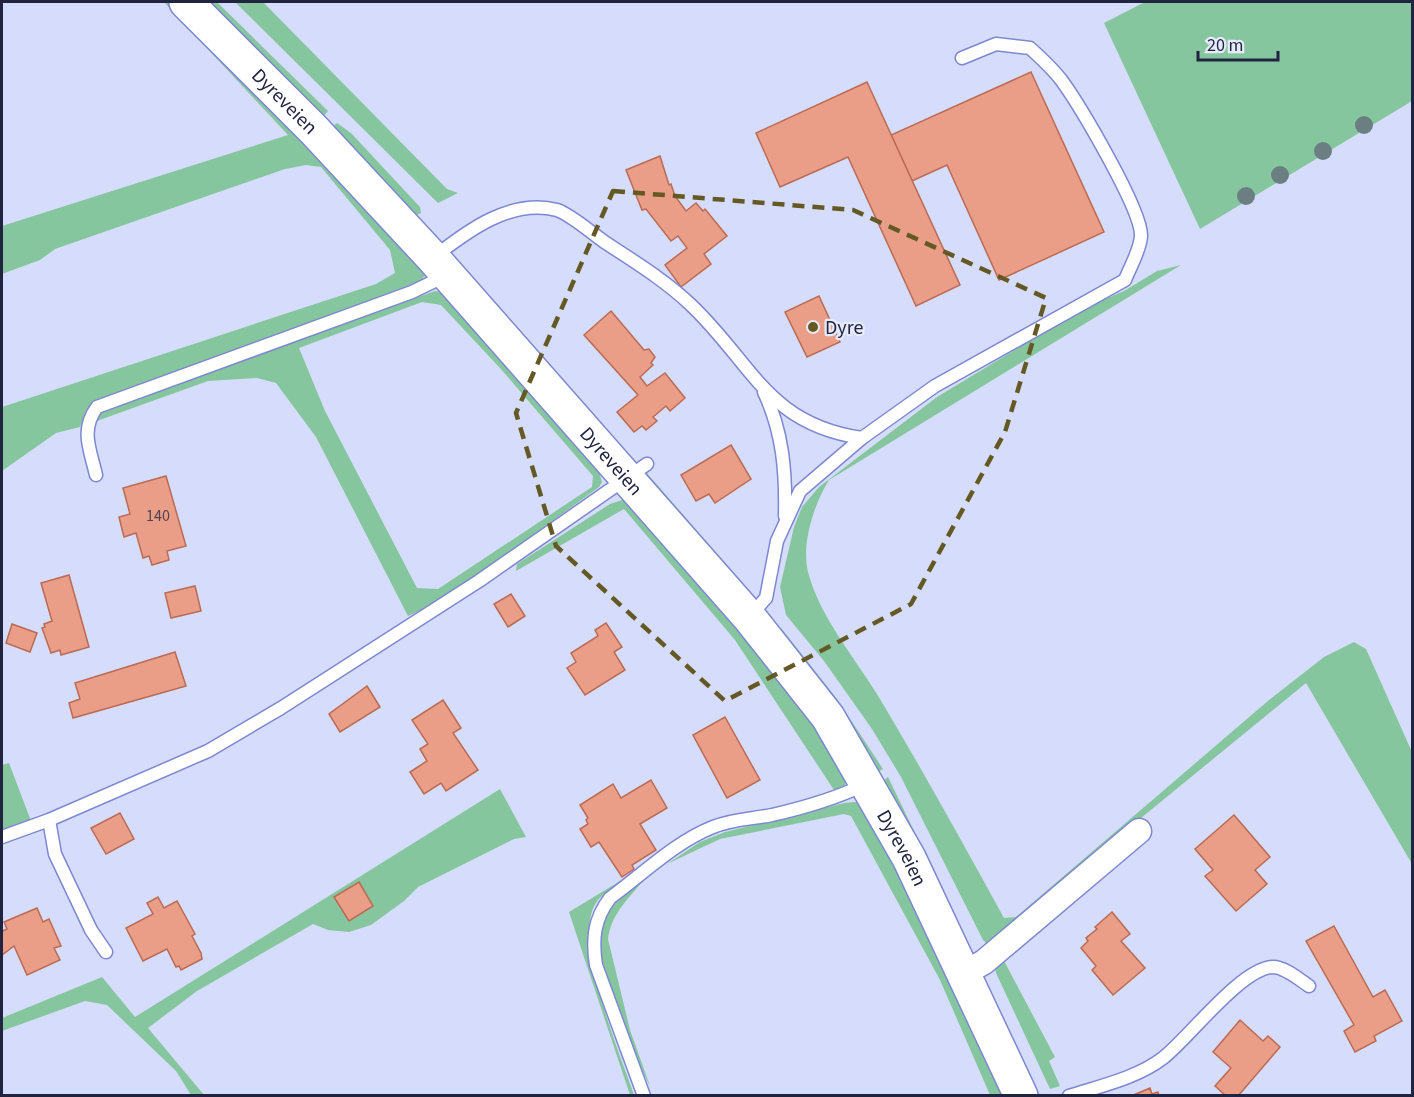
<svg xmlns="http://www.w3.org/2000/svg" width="1414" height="1097" viewBox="0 0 1414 1097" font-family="'Source Sans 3',sans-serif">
  <rect width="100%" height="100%" fill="#d6dcfb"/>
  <g fill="#86c69f" fill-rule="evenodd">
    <path d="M164 2H170L428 271 421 281 95 402 86 410 80 427 56 433 2 471V407L376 284 395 273 390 250 321 167 306 165 285 169 55 249 40 260 2 274V226L288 135Z"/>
    <path d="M202 2H217L222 7 328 111 322 118Z"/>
    <path d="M235 2H263L447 189 458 193 438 203Z"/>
    <path d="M1145 2H1412V101L1200 229 1104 23Z"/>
    <path d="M337 123 351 133 420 207 421 213 414 216 331 128Z"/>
    <path d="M1181 265 829 480C814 504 801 544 808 572 820 618 856 659 880 699 923 771 964 845 1004 918L1016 917 1269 700 1324 657 1354 642 1366 649 1412 752V864L1306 683 987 944 983 940 901 777 872 729 824 661 786 615 780 587 794 527 802 507 819 487 937 397 1084 308 1124 291 1157 271Z"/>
    <path d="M468 272 638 465V467L465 276Z"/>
    <path d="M435 291 443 292 597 465 602 482 599 487 489 567 424 609 408 616 316 437 276 383 257 378 208 381 94 422 100 412ZM422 302 441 305 500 368 593 476 592 487 438 589 417 588 325 411 299 348Z"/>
    <path d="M645 471 746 587 742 590 641 475Z"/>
    <path d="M622 500 633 501 821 730 848 777 845 785 834 790 735 640 624 509 516 571 517 564 610 504Z"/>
    <path d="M781 628 837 699 883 769 878 772 777 632Z"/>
    <path d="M9 763 31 821 2 831V765Z"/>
    <path d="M888 777 971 949 967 951 883 781Z"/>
    <path d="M500 789 526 837 514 839 418 887 404 901 371 925 349 932 328 930 313 924 197 991 148 1028 204 1095H191L176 1071 107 1005 85 1001 2 1031V1018L102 977 135 1017Z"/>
    <path d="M855 802 864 805 870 811 1005 1095H990L940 980 851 816 844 814 720 839 667 864 700 842 725 832 844 803Z"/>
    <path d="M635 872C623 881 607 890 598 900 569 934 621 1056 634 1095H630L569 912Z"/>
    <path d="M642 882C627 900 611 915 608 939L630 1030 650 1086C634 1054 588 953 603 920 610 904 628 892 642 882Z"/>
    <path d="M1003 959 1055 1057 1049 1061 1060 1086 1050 1089 996 973 995 966Z"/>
  </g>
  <g fill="#ea9e88" stroke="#bb6a53" stroke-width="1.5">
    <path d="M1031 72 1104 232 999 280 947 165 912 181 891 135Z"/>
    <path d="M867 82 960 285 916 306 848 157 780 187 756 133Z"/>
    <path d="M660 156 669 185 671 184 675 196 686 211 696 203 703 211 705 209 727 236 704 254 711 264 681 287 665 265 687 248 678 236 671 241 646 209 642 210 626 170Z"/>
    <path d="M819 296 840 342 807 357 785 312Z"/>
    <path d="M611 311 644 350 649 349 655 357 651 363 653 365 640 377 647 386 665 373 685 398 670 411 666 406 653 417 657 421 646 430 642 426 634 432 617 412 638 395 584 335Z"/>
    <path d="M731 445 751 479 715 503 709 494 696 501 681 475Z"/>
    <path d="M166 476 186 546 167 551 169 560 152 565 149 556 143 558 136 533 124 537 119 517 130 514 123 488Z"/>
    <path d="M69 575 89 647 61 655 60 650 51 653 42 628 45 627 44 624 52 621 41 583Z"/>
    <path d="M195 586 201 611 171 618 165 593Z"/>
    <path d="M511 594 525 616 508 627 494 604Z"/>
    <path d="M606 623 622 647 614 652 625 670 585 695 567 668 576 662 571 653 598 636 595 630Z"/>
    <path d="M12 624 37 633 30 652 6 643Z"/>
    <path d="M175 652 186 686 73 718 69 703 80 699 75 683Z"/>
    <path d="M367 686 380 707 340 732 329 714Z"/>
    <path d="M443 700 461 728 453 733 478 770 446 791 441 783 424 794 410 772 427 761 420 749 428 744 412 720Z"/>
    <path d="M725 717 760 780 727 798 693 735Z"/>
    <path d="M651 780 667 808 640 824 656 850 632 865 634 869 622 877 599 842 591 847 580 829 588 824 586 820 588 818 580 805 613 784 621 798Z"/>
    <path d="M120 813 134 839 106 854 91 828Z"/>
    <path d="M1234 815 1270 857 1255 870 1267 884 1236 911 1205 876 1213 870 1195 849Z"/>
    <path d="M359 882 373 906 349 921 334 897Z"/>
    <path d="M158 897 164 908 177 901 195 934 192 936 201 953 202 959 181 970 179 966 176 967 167 949 143 961 126 928 153 914 147 903Z"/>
    <path d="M37 908 43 922 49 919 61 946 54 948 60 960 27 975 14 946 2 955V928L3 931 7 929 4 922Z"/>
    <path d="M1112 912 1130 934 1121 941 1145 968 1113 995 1092 970 1096 966 1081 948 1088 941 1086 938 1097 929 1095 927Z"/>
    <path d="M1334 926 1373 997 1385 990 1402 1021 1374 1036 1376 1041 1355 1052 1344 1031 1354 1025 1306 941Z"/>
    <path d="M1240 1020 1263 1041 1268 1036 1280 1047 1238 1096H1226L1215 1086 1231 1068 1213 1052Z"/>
    <path d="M1150 1088 1152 1094 1158 1092 1159 1096H1131Z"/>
  </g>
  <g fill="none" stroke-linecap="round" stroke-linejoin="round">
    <g stroke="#7d88d0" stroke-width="15">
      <g id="lane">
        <path d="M433 258C467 231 511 198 557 210 570 214 593 234 606 243 635 262 666 281 691 305 753 364 767 424 862 438"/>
        <path d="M764 392C783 432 786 472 785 516"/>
        <path d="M96 475C90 449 80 430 97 407L412 292 447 275"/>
        <path d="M750 616 766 598 777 541 800 491 862 438 935 386 1125 280C1130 267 1140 251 1141 236 1142 210 1080 106 1062 81 1053 69 1041 58 1030 48L996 44 962 58"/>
        <path d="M2 837 49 820"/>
        <path d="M106 952 91 930 55 854 49 820 208 751 281 708 479 581 647 464"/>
        <path d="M644 1096 596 965C592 939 594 919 610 898 643 874 675 842 713 827 732 819 752 819 772 815 803 808 836 798 864 785"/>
        <path d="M1069 1096C1100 1086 1137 1078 1163 1058 1189 1038 1241 968 1273 967 1285 967 1300 980 1309 986"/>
      </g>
    </g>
    <g stroke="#7d88d0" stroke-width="27">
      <path id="street" d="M963 974 984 962 1139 831"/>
    </g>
    <g stroke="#7d88d0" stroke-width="36">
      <g id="secondary">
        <path id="s1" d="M186 2 314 130 433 258 749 617 828 717 909 858 1021 1096"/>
      </g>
    </g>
    <use href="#lane" stroke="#fff" stroke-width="12"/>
    <use href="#street" stroke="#fff" stroke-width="24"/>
    <use href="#secondary" stroke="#fff" stroke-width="33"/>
  </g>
  <g fill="#6b7f83">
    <circle cx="1364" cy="125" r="9"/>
    <circle cx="1323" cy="151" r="9"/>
    <circle cx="1280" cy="175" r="9"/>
    <circle cx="1246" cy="196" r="9"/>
  </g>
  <path fill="none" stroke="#645925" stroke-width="4.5" stroke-dasharray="12 8" stroke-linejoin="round" d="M613 191 853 210 1046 298 1005 432 911 604 725 701 556 546 516 413Z"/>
  <circle fill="#645925" stroke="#e7eafa" stroke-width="2" cx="813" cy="327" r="6"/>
  <g text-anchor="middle" stroke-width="4.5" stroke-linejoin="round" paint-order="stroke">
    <g font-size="16" fill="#524253">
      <text x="158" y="521">140</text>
    </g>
    <g font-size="20" fill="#202441" stroke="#e7eafa">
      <text dy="7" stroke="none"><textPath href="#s1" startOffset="140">Dyreveien</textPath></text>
      <text dy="7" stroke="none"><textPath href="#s1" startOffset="626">Dyreveien</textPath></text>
      <text dy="7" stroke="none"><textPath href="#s1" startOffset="1112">Dyreveien</textPath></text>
    </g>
    <g font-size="20" fill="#202441" stroke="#e7eafa" text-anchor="start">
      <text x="825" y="334">Dyre</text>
    </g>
  </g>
  <rect width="1414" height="1097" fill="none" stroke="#202441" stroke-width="6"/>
  <path d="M1198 51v9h80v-9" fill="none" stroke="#202441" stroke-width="3"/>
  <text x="1207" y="51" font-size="18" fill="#202441" stroke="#e7eafa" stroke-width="4.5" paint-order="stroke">20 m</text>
</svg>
